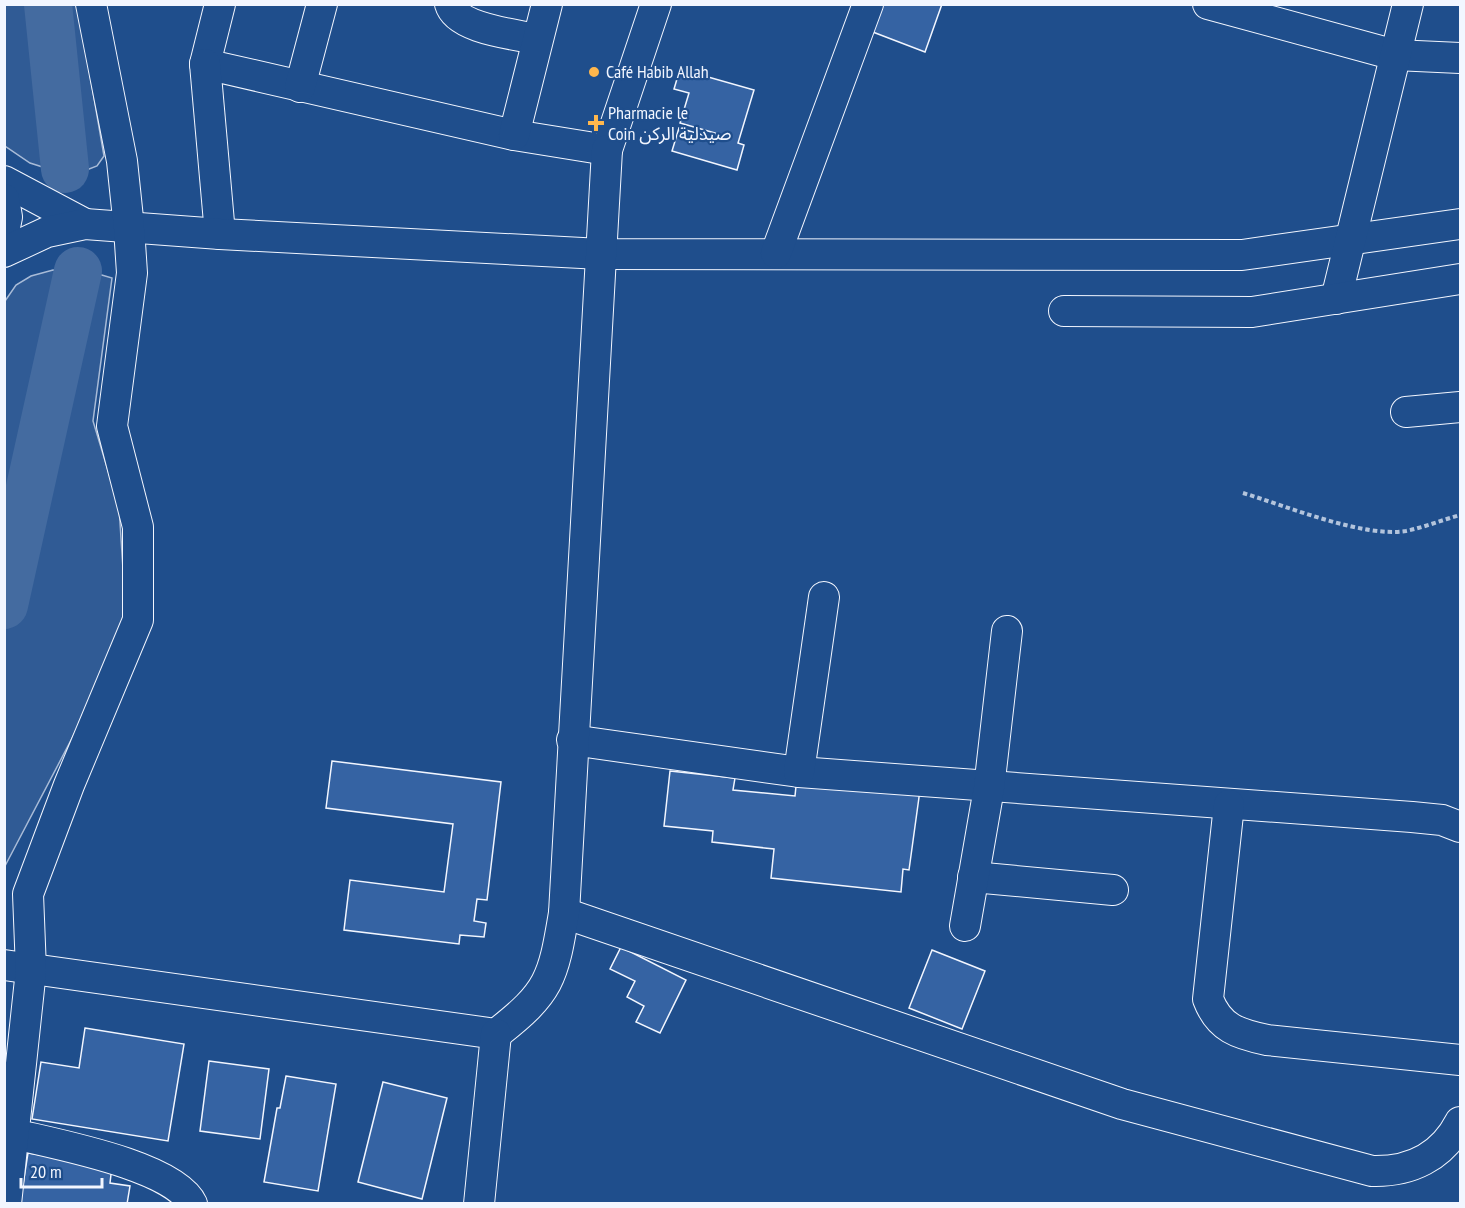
<svg xmlns="http://www.w3.org/2000/svg" width="1465" height="1208" viewBox="0 0 1465 1208" font-family="'PT Sans Narrow','Noto Sans Arabic',sans-serif">
  <rect width="100%" height="100%" fill="#1f4e8c"/>
  <g fill="#305b95" stroke="#a8bbd7" stroke-width="1.5">
    <path d="M4 5H78L104 156 97 166 84 171 52 170 30 163 5 146Z"/>
    <path d="M53 270 95 273 112 278 93 421 119 507 125 600 123 628 112 662 5 866V301L16 285 31 276Z"/>
  </g>
  <g fill="none" stroke-linecap="round" stroke-linejoin="round">
    <g stroke="#446ba0" stroke-width="48">
      <path d="M48 4 65 169"/>
      <path d="M4 605 78 271"/>
    </g>
  </g>
  <g fill="#3563a3" stroke="#f2f6ff" stroke-width="1.5">
    <path d="M875 4H942L925 52 865 29Z"/>
    <path d="M680 69 754 90 738 143 744 145 737 170 672 151 679 128 713 138 715 133 680 123 689 93 674 89Z"/>
    <path d="M332 761 501 782 487 900 477 899 474 921 486 923 484 937 460 935 459 944 344 930 350 880 444 892 453 824 326 808Z"/>
    <path d="M670 771 735 778 733 790 795 796 797 776 920 790 909 870 903 869 901 892 771 878 774 849 712 842 713 831 664 826Z"/>
    <path d="M621 947 686 980 660 1033 636 1022 644 1006 627 997 635 981 610 969Z"/>
    <path d="M932 950 985 971 962 1029 909 1008Z"/>
    <path d="M85 1028 184 1044 168 1141 32 1119 41 1062 79 1068Z"/>
    <path d="M209 1061 269 1069 260 1139 200 1131Z"/>
    <path d="M286 1076 336 1084 318 1191 264 1182 277 1108H280Z"/>
    <path d="M383 1082 447 1098 422 1199 358 1182Z"/>
    <path d="M28 1153 112 1166 110 1183 130 1186 127 1204H20Z"/>
  </g>
  <g fill="none" stroke-linecap="round" stroke-linejoin="round">
    <g stroke="#f2f6ff" stroke-width="32">
      <g id="minor">
        <path d="M220 4 205 64 514 135 607 150 656 4"/>
        <path d="M450 4C457 29 514 34 536 39"/>
        <path d="M1208 4 1395 55 1460 58"/>
        <path d="M205 64 220 234"/>
        <path d="M300 87 322 4"/>
        <path d="M514 135 547 4"/>
        <path d="M4 181 85 224"/>
        <path d="M4 199 7 217 4 232"/>
        <path d="M4 252 47 232 85 224 220 234 601 254 1242 255 1460 224"/>
        <path d="M776 253 868 4"/>
        <path d="M1336 299 1408 4"/>
        <path d="M1064 311 1252 312 1460 279"/>
        <path d="M1406 412 1460 407"/>
        <path d="M572 740 799 772 1412 817 1442 820 1460 827"/>
        <path d="M799 772 824 597"/>
        <path d="M1229 805 1208 999C1219 1028 1238 1034 1267 1040L1460 1060"/>
        <path d="M973 877 1113 890"/>
        <path d="M564 913 1122 1104 1372 1171C1410 1172 1442 1157 1460 1122"/>
        <path d="M965 926 989 788 1007 631"/>
        <path d="M4 965 496 1034C550 992 553 979 564 913L607 150"/>
        <path d="M14 1134C55 1144 175 1166 192 1204"/>
        <path d="M6 1204 31 970 28 894 69 785 138 620V527L112 426 132 273 129 228 122 161 91 4"/>
        <path d="M479 1204 496 1034"/>
      </g>
    </g>
    <path stroke="#b3c4dc" stroke-width="4" stroke-dasharray="4.5 3" stroke-linecap="butt" d="M1243 493C1286 506 1364 538 1406 531 1425 527 1442 520 1460 515"/>
    <use href="#minor" stroke="#1f4e8c" stroke-width="30"/>
  </g>
  <g fill="#ffb74d" stroke="#1f4e8c" stroke-width="2">
    <circle cx="594" cy="72" r="6"/>
    <path d="M593 114h6v6h6v6h-6v6h-6v-6h-6v-6h6z"/>
  </g>
  <g text-anchor="middle" stroke-width="4.5" stroke-linejoin="round" paint-order="stroke">
    <g font-size="18" fill="#f2f6ff" stroke="#1f4e8c" text-anchor="start">
      <text x="606" y="78">Café Habib Allah</text>
      <text x="608" y="119">Pharmacie le<tspan x="608" dy="21">Coin صيدلية الركن</tspan></text>
    </g>
  </g>
  <rect width="1465" height="1208" fill="none" stroke="#f2f6ff" stroke-width="12"/>
  <path d="M21 1178v9h81v-9" fill="none" stroke="#f2f6ff" stroke-width="3"/>
  <text x="30" y="1178" font-size="18" fill="#f2f6ff" stroke="#1f4e8c" stroke-width="4.5" paint-order="stroke">20 m</text>
</svg>
